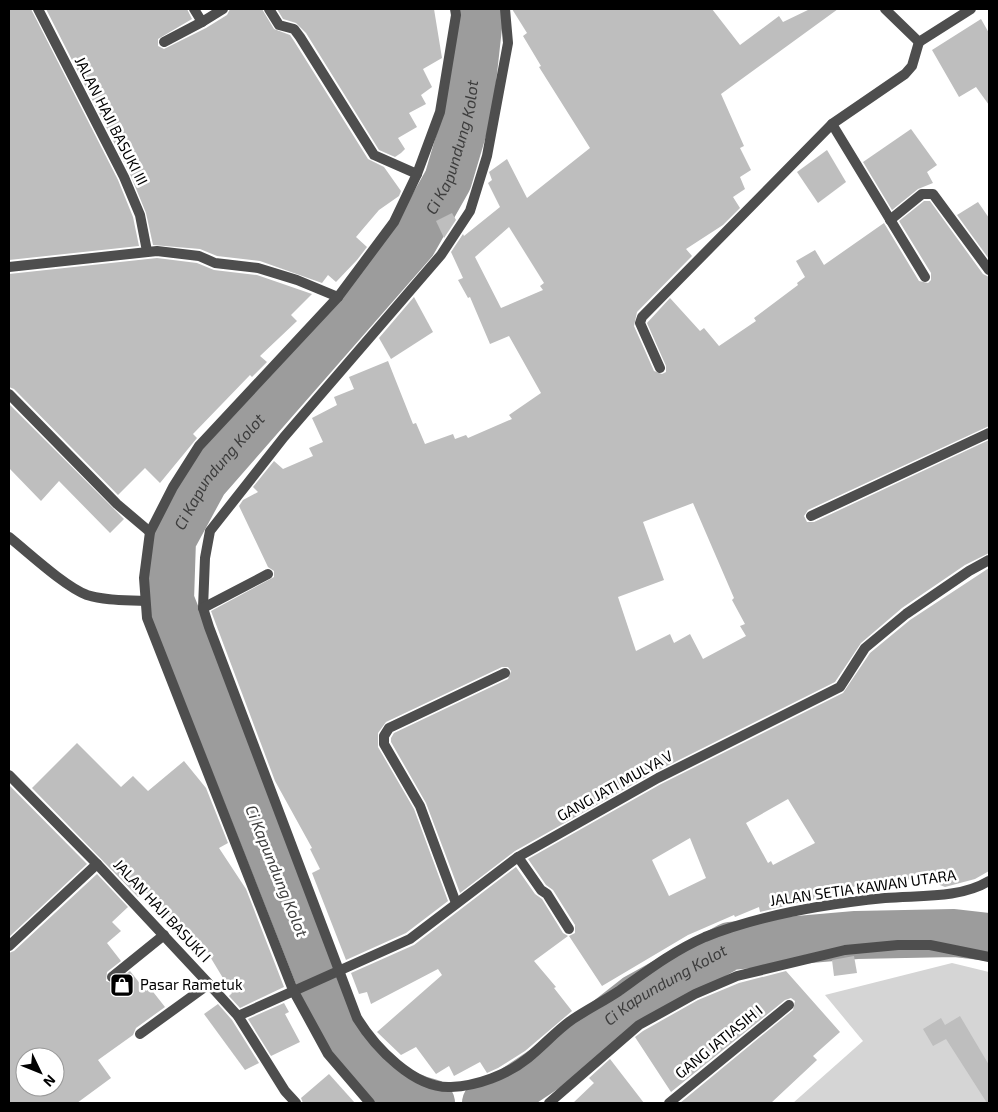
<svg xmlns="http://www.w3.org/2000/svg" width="998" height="1112" viewBox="0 0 998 1112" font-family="'Exo 2',sans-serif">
  <rect width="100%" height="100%" fill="#fff"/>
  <path fill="#d5d5d5" d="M952 963 989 972V1103H793L863 1041 825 995Z"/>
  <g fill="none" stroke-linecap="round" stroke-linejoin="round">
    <g stroke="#9c9c9c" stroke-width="48">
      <path id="s1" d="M431 1103C388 1092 371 1069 343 1038L170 600 172 540 204 481 413 242 448 180 469 109 480 9"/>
      <path id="s2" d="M486 1103 498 1100 552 1064 636 998 730 946 856 935 954 933 989 937"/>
    </g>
  </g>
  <g fill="#bebebe" fill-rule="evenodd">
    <path d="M9 9H31L118 180 133 217 139 246 9 260Z"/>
    <path d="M46 9H187L192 19 158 39V46L164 49 206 28 227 15 230 9H262L274 29 290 35 294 41 368 159 384 167 401 191 399 196 379 210 356 237 367 247 357 260 336 282 328 275 322 283 260 261 217 256 200 249 153 245 146 213 130 174Z"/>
    <path d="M277 9H434L442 58 423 69 432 87 421 95 426 104 409 113 417 127 398 138 405 149 401 153 395 157 379 150 306 33 296 23 283 19Z"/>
    <path d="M512 9H712L740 45 779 16 783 22 810 9H838L721 94 744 146 740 148 751 170 740 177 745 189 733 197 740 208 723 225 686 249 692 256 637 312 634 326 654 371 662 374 666 372V366L647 323 670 298 700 331 704 328 719 346 756 321 754 318 798 285 797 283 805 277 796 261 815 250 824 265 884 223 919 281 928 283 931 280V273L899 221 924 201H930L983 274 989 277V426L808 510 804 516 807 522H814L989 440V553L965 565 902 608 861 643 835 682 655 772 515 851 460 893 426 803 391 742V738L394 733 508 679 511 671 508 667H502L386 722 378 733V747L414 809 448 901 406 933 346 960 312 873 320 869 310 849 312 848 275 781 211 611 274 577V571L268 567 239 506 243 500 258 492 253 487 274 461 283 469 313 456 309 448 323 442 312 418 337 405 334 397 354 389 349 377 388 361 413 424 416 423 425 444 453 434 455 439 466 435 468 438 512 419 509 415 541 393 509 336 490 344 470 297 468 298 458 280 463 278 451 252 463 234 464 236 500 207 488 183 492 180 489 172 507 159 527 198 590 148 539 67 541 66 523 36 527 33ZM509 227 544 283 540 286 543 290 501 308 475 257ZM693 503 734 598 732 600 745 624 740 626 746 636 703 659 690 634 674 643 670 634 636 651 618 597 664 580 643 522Z"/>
    <path d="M981 19 989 33V105L976 87 959 97 932 50Z"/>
    <path d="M911 129 937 165 927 172 933 183 918 189 892 210 863 162Z"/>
    <path d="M827 150 846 182 818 203 797 172Z"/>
    <path d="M978 202 989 218V259L957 215Z"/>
    <path d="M452 213 456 220 444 238 436 221Z"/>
    <path d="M157 258 197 263 214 270 257 275 312 294 291 315 297 321 260 356 267 362 252 377 250 375 193 434 197 438 160 483 145 468 118 495 14 389 9 387V274Z"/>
    <path d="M414 297 433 332 391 359 379 338Z"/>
    <path d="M9 404 124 519 110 533 59 481 41 501 9 468Z"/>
    <path d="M989 568V871L975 879 945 887 920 877 861 890 859 885 819 898 760 912 759 907 735 917 734 915 688 935 602 986 569 936 575 933V925L553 890 546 885 528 859 661 784 843 693 870 653 910 620ZM788 799 815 843 773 865 771 861 768 863 746 823ZM690 838 706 878 669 896 652 860Z"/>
    <path d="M77 743 121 787 133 776 148 791 184 761 206 788 228 843 219 848 246 889 284 987 240 1008 229 996 232 993 200 940 196 942 191 934 184 938 175 922 145 891 138 897 32 788Z"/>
    <path d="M9 785 87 864 9 937Z"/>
    <path d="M516 867 535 894 542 899 563 933 568 936 534 961 556 987 554 988 572 1011 525 1051 498 1068 487 1073 480 1062 454 1076 449 1066 436 1074 416 1047 401 1055 377 1032 442 975 438 969 371 1004 367 992 359 994 351 973 414 945Z"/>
    <path d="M97 874 128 907 112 922 121 931 107 943 121 961 107 972 106 981 114 984 130 971 146 991 150 988 165 1007 136 1028 133 1035 98 1060 111 1078 77 1103H9V953L14 951ZM25 1057H55V1087H25Z"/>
    <path d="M854 956 857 973 834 976 832 960Z"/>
    <path d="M786 971 840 1032 813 1056 817 1060 771 1103H680L793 1010 795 1001 791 998 785 1000 671 1092 635 1037 643 1031 698 1000 739 983Z"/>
    <path d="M284 1003 289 1012 285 1014 300 1042 271 1056 248 1019Z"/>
    <path d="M218 1004 232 1020 259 1063 245 1070 204 1014Z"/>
    <path d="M960 1016 989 1065V1103H987L946 1039 933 1046 923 1029 941 1018 945 1025Z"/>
    <path d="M610 1059 644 1103H573L594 1083 589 1078Z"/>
    <path d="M329 1074 355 1103H303L301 1098Z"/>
  </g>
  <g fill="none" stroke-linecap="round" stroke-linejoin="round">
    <path stroke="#4e4e4e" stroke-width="10" d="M112 977 164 935"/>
    <g stroke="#4e4e4e" stroke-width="10">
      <path d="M38 9 124 177 140 215 147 251"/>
      <path d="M194 9 202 22 223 9"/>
      <path d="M269 9 279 25 294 29 300 37 374 155 417 174"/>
      <path d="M505 9 508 43 487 156 470 211 441 255 284 437 210 531 205 558 203 608 209 627 357 1018C375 1047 414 1089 451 1087 477 1086 507 1075 528 1058 543 1046 557 1030 573 1019 588 1009 604 1001 619 991 647 971 673 951 705 937 762 914 825 904 885 898 919 895 959 899 989 881"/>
      <path d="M885 9 919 42"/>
      <path d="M164 42 202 22"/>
      <path d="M919 42 971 9"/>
      <path d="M832 124 925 277"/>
      <path d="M890 220 922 194H933L989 270"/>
      <path d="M9 267 157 251 199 256 215 263 258 268 297 280 338 297"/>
      <path d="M660 368 640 323 642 317 832 124 905 74 912 66 919 42"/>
      <path d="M9 394 117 504 150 532"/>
      <path d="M811 516 989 433"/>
      <path d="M9 537C29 553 64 586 87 595 106 601 126 600 145 601"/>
      <path d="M203 608 268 574"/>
      <path d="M9 775 97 864 209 984 238 1016 285 1091 296 1103"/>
      <path d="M518 857 541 890 547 894 569 929"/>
      <path d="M456 903 420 806 384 744V736L389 728 505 673"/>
      <path d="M9 946 97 864"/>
      <path d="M238 1016 410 939 518 857 658 778 840 687 865 648 906 614 969 571 989 560"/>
      <path d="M140 1034 209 984"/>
      <path d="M370 1103 328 1054 293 990 147 618 144 578 150 532 173 487 199 446 338 297 394 222 417 174 440 112 456 15 455 9"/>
      <path d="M549 1103 639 1025 695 994 737 976 845 950 898 945H930L989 957"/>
      <path d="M669 1103 789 1005"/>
    </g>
  </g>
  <defs>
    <g id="shop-square" transform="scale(1.25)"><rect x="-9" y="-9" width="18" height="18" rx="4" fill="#000" stroke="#fff"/><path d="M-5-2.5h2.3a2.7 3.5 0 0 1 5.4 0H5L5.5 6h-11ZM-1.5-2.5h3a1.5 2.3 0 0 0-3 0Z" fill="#fff"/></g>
  </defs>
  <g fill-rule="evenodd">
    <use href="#shop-square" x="122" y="985"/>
  </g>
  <g text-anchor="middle" stroke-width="5" stroke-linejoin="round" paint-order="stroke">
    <g font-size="15" fill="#000" stroke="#fff">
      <text transform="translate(111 121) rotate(63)" y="5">JALAN HAJI BASUKI III</text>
      <text transform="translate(615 786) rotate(-29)" y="5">GANG JATI MULYA V</text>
      <text transform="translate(863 888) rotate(-8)" y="5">JALAN SETIA KAWAN UTARA</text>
      <text transform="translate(162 911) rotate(47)" y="5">JALAN HAJI BASUKI I</text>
      <text transform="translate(719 1042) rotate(-39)" y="5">GANG JATIASIH I</text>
    </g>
    <g font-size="15" fill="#000" stroke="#fff" text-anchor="start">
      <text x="140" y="990">Pasar Rametuk</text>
    </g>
    <g font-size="16" font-style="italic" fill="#3d3d3d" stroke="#fff">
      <text dy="6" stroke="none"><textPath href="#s1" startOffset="1131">Ci Kapundung Kolot</textPath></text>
      <text dy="6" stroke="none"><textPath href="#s1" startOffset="726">Ci Kapundung Kolot</textPath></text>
      <text transform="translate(277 871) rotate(68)" y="6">Ci Kapundung Kolot</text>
      <text dy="6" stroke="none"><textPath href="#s2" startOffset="216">Ci Kapundung Kolot</textPath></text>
    </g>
  </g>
  <rect width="998" height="1112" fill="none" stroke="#000000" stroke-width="20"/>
  <g transform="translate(40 1072) rotate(133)"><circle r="24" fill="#ffffff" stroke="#999999"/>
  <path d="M0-4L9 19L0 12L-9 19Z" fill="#000000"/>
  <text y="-8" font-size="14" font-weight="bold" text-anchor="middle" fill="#000000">N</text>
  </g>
</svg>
